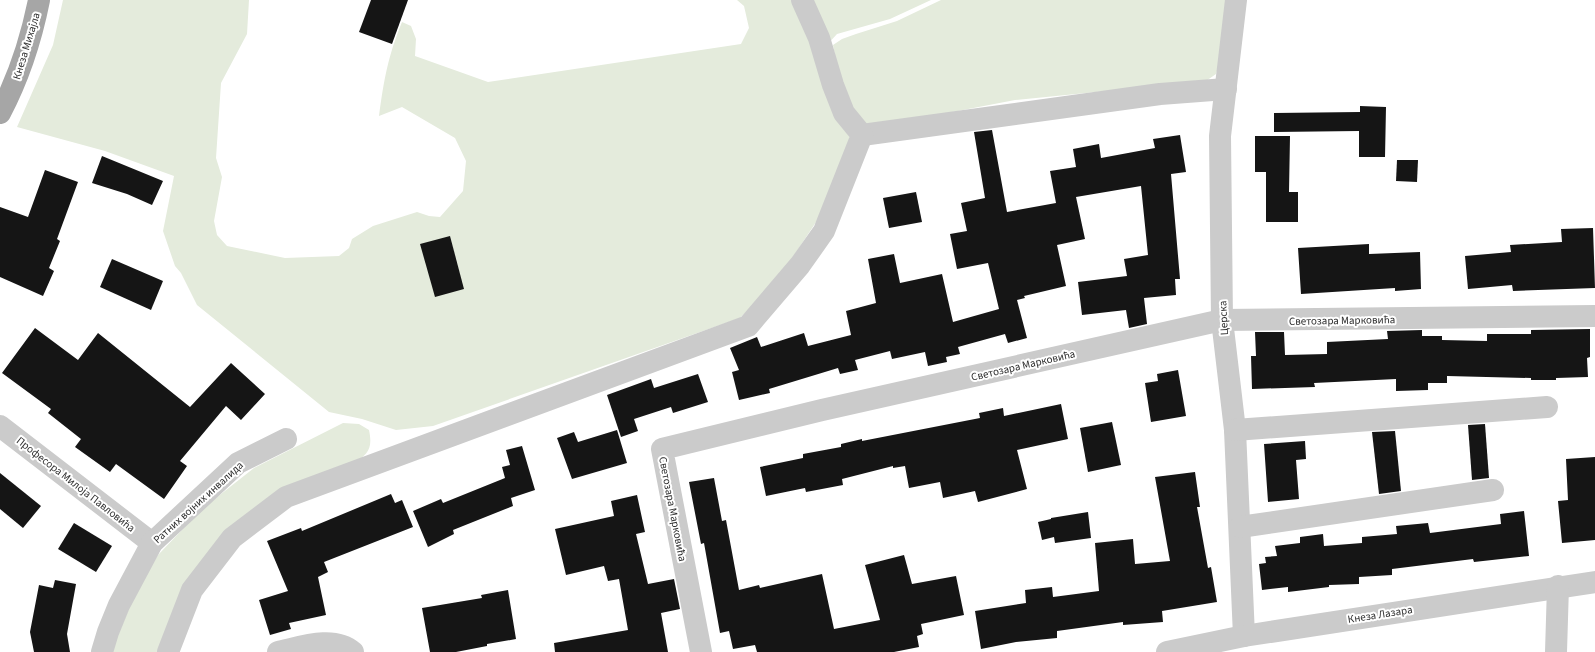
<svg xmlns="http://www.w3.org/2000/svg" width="1595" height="652" viewBox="0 0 1595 652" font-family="'Source Sans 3',sans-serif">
  <rect width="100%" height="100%" fill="#fff"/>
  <g fill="#e4ebdc">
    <path d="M63 0H249L247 34 221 83 216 158 222 177 214 221 217 235 227 246 285 258 339 256 349 248 352 239 373 226 417 212 429 216 440 217 463 191 466 161 455 138 402 107 379 116C384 79 388 56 402 22L411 26 416 39 415 56 488 82 741 44 749 28 744 6 737 0H931L890 19 837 34 815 58 852 143 820 216 779 278 740 318 433 426 396 430 362 419 329 412 197 305 181 273 175 266 163 231 174 176 105 151 17 127 53 45Z"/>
    <path d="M941 0H1228L1226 41 1216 74 1206 81 1015 100 885 125 864 126 843 96 833 45 842 39 856 34 897 21Z"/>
    <path d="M343 423 359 424 369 430C373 449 368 454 353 464L234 524 161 652H111L137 589 158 555 202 509 254 468Z"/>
  </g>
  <g fill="#151515">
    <path d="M371 0H408L392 44 359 32Z"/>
    <path d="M1360 106 1386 107 1385 157H1359V131L1274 132V113L1360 112Z"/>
    <path d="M992 130 1007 212 1056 203 1050 171 1076 167 1073 149 1099 144 1101 158 1155 148 1153 139 1180 135 1186 172 1171 174 1180 279H1175L1176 295 1144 298 1147 324 1129 328 1126 310 1082 315 1078 282 1127 276 1124 259 1148 255 1141 186 1076 197 1085 239 1057 245 1066 286 1024 296 1025 298 1017 300 1027 338 1008 343 1005 334 958 347 960 354 946 357 947 362 928 366 925 352 892 359 890 351 855 360 858 370 840 374 838 368 769 389 770 393 739 400 732 372 739 370 730 348 757 337 761 347 804 333 808 346 851 335 846 311 876 303 868 259 894 254 900 283 942 274 953 322 999 309 988 263 957 269 950 234 967 231 961 203 985 198 974 132Z"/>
    <path d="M1255 136H1290L1289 192H1298V222H1266V172H1255Z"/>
    <path d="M102 156 163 181 152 205 127 194 92 183Z"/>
    <path d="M1397 160H1418L1417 182 1396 181Z"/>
    <path d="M45 170 78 182 57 239 60 241 49 268 54 271 43 296 0 277V207L28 217Z"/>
    <path d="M916 192 922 222 889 228 883 198Z"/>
    <path d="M1593 228 1595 288 1513 291 1512 285 1468 289 1465 256 1511 252 1510 245 1562 242 1561 229Z"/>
    <path d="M450 236 464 289 435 297 420 244Z"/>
    <path d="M1369 244V254L1420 252 1421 289 1395 291V288L1301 294 1298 248Z"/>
    <path d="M112 259 163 281 151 310 100 287Z"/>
    <path d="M35 328 78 360 98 333 190 407 231 363 265 394 241 420 226 406 180 461 187 466 164 499 116 464 110 472 75 447 81 439 48 413 51 409 2 373Z"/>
    <path d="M1590 329V357L1587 358 1588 377 1556 378V380H1531V378L1447 376V383H1428V390L1396 391V379L1314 383 1315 387 1252 389 1251 356H1256L1255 332H1284L1285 355 1327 354V342L1388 339 1387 331 1422 330V336H1442V340L1487 341V334H1531V330Z"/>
    <path d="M1178 370 1186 416 1151 422 1145 383 1158 381 1157 374Z"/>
    <path d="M698 374 708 402 673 413 671 407 634 419 638 431 621 437 607 395 651 379 654 388Z"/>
    <path d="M1061 404 1068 439 1017 450 1027 489 978 502 975 491 943 498 940 482 909 488 905 466 893 468V466L842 479 843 485 806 492 805 488 766 496 760 467 803 458V454L841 447V444L862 439V441L980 418 979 413 1003 408 1004 416Z"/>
    <path d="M1112 422 1121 465 1088 472 1080 428Z"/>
    <path d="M1485 424 1489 478 1472 480 1468 425Z"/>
    <path d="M617 430 627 463 572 479 557 438 574 432 578 442Z"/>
    <path d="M1395 431 1401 491 1379 494 1372 432Z"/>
    <path d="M1305 441 1306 459 1296 460 1299 499 1268 502 1264 444Z"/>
    <path d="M522 446 535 490 511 498 513 506 453 530 454 534 428 547 413 511 441 499 443 503 505 478 502 467 510 465 506 450Z"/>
    <path d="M1595 457V540L1562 543 1558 501 1568 500 1566 459Z"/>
    <path d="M1195 472 1200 507H1197L1208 568 1211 567 1217 602 1162 611 1163 622 1123 625V622L1057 631V638L1016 642 981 649 975 611 1026 603 1025 590 1052 587 1053 597 1099 591 1095 543 1133 539 1135 564 1170 561 1155 477Z"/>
    <path d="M0 473 41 506 23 528 0 509Z"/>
    <path d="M714 478 722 521 726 520 739 590 759 585 760 588 822 574 834 629 880 620 865 565 904 555 912 584 956 576 964 615 921 624 923 634 917 636 919 647 894 652H757L755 645 733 649 729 631 720 633 704 543 701 544 689 482Z"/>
    <path d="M391 494 395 503 402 500 413 527 324 562 328 572 318 577 326 615 289 623 291 629 270 635 259 600 288 591 267 541 301 528 302 531Z"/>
    <path d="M637 495 645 532 636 534 648 584 674 579 680 609 661 613 668 652H555L554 643 628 630 619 579 608 581 604 566 566 575 555 529 614 516 611 501Z"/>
    <path d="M1524 511 1529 556 1474 562 1473 559 1392 569V575L1359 577V584L1329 585V587L1288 592V587L1262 590 1259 564 1266 563 1265 557 1277 556 1275 546 1300 543V537L1323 534 1324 546 1362 543V537L1397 534 1396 526 1428 523 1430 533 1501 524 1500 514Z"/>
    <path d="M1088 512 1091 538 1055 543 1054 537 1042 540 1038 522 1051 519V518Z"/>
    <path d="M74 523 112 546 96 572 58 549Z"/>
    <path d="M55 580 76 584 67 634 70 652H34L30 632 39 585 53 588Z"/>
    <path d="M508 590 516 639 487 644V646L456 652H430L422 608 482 598 481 595Z"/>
  </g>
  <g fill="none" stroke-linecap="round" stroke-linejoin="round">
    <g stroke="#cbcbcb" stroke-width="22">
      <path d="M1236 0 1220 136 1222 320 1235 430 1244 636"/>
      <path d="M862 135 1160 94 1226 89"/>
      <path d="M0 426 152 543"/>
      <path d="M1235 430 1547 407"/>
      <path d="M1240 527 1493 490"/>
      <path d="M102 652 108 632 119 605 152 543 238 463 286 439"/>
      <path d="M168 652 192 590 232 538 286 497 748 326 800 265 824 231 862 135 844 113 833 85 819 38 802 0"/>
      <path d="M278 652C301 647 334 635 353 652"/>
      <path d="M701 652 662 449 822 410 1222 320 1595 316"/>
      <path d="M1167 652 1244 636 1595 582"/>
      <path d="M1556 652 1558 586"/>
    </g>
    <path stroke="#a6a6a6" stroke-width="22" d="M0 113C19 77 31 40 39 0"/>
  </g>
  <g text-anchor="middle" stroke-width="4" stroke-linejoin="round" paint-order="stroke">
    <g font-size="11" fill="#2e2e2e" stroke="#fff">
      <text transform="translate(26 46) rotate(-73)" y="4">Кнеза Михајла</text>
      <text transform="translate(1223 318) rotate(-93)" y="4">Церска</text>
      <text transform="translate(1342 320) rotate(-1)" y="4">Светозара Марковића</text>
      <text transform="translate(1023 365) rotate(-13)" y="4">Светозара Марковића</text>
      <text transform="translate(76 484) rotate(38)" y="4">Професора Милоја Павловића</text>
      <text transform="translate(198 502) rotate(-42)" y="4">Ратних војних инвалида</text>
      <text transform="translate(673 509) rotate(79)" y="4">Светозара Марковића</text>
      <text transform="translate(1380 614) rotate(-9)" y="4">Кнеза Лазара</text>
    </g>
  </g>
</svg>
